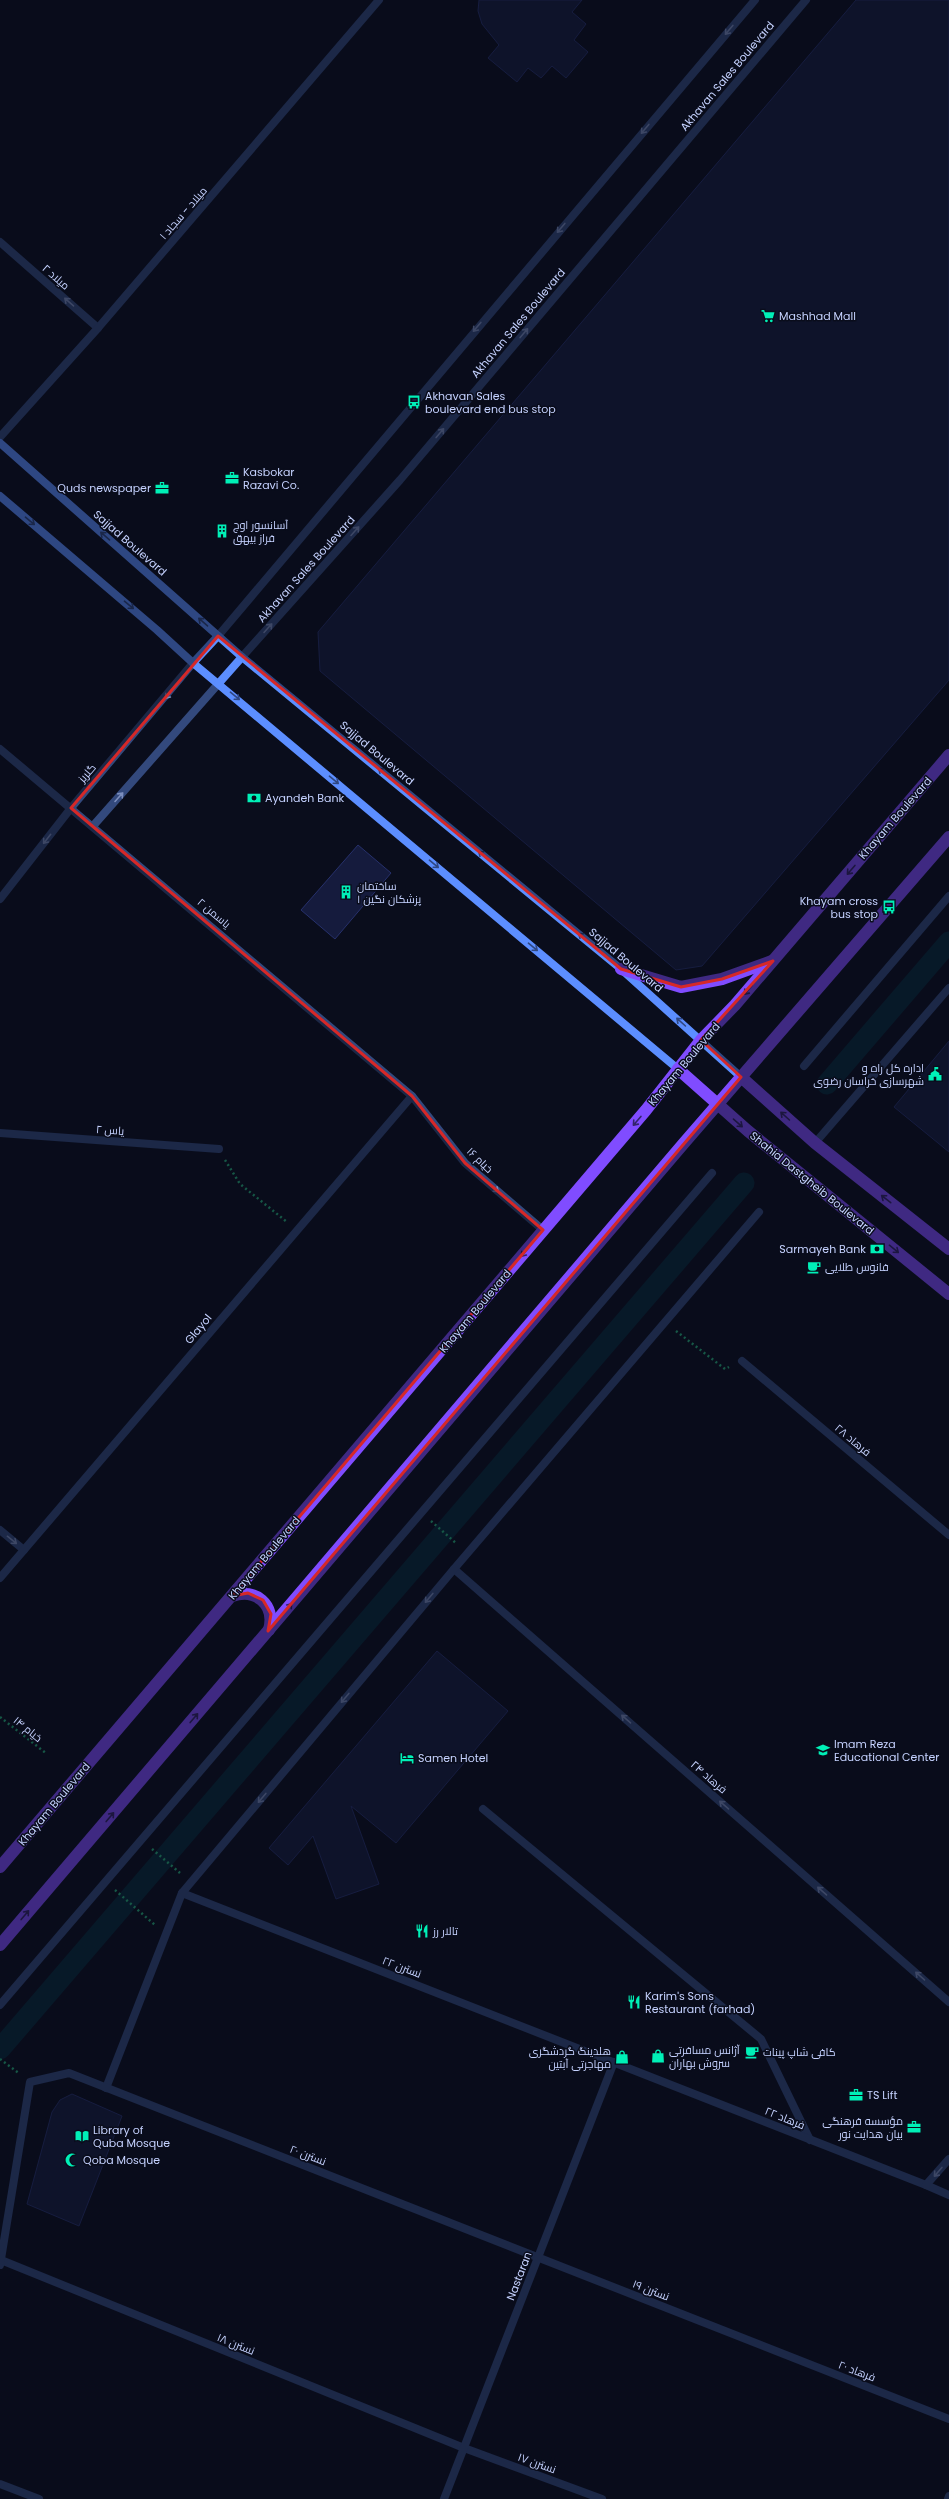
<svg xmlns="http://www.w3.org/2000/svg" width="949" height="2499" viewBox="0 0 949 2499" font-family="Poppins,Cairo,sans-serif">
  <rect width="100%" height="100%" fill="#0a0d1c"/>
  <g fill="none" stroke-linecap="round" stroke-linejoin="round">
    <g stroke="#062939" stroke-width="21">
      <path d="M827 1084 949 942"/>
      <path d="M0 2049 744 1183"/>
    </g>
  </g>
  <g fill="#151b3d" stroke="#26306b">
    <path d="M479 0H582L572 12 586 24 574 40 588 52 566 78 552 66 541 78 528 68 517 82 488 58 499 45 482 24 478 11Z"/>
    <path d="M856 0H949V680L702 966 676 970 320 671 318 632Z"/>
    <path d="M358 845 391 873 335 939 301 910Z"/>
    <path d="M949 1041V1152L894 1107Z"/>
    <path d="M437 1651 508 1711 396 1843 351 1806 379 1884 336 1899 313 1836 288 1865 269 1848Z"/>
    <path d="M72 2094 122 2116 79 2226 27 2204 52 2112 60 2100Z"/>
  </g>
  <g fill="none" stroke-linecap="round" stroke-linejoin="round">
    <g stroke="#27b17a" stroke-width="2.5" stroke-dasharray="2 3" stroke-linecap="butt">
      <path d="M225 1160 240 1184 287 1222"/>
      <path d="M676 1331 725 1369 729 1367"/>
      <path d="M431 1521 457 1544"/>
      <path d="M0 1717 47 1754"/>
      <path d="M152 1849 180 1873"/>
      <path d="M115 1890 155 1925"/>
      <path d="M0 2059 20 2074"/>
    </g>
    <g stroke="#33497d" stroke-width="8">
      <path d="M804 1066 949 896"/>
      <path d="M815 1143 949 988"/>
      <path d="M0 2005 712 1173"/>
    </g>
    <g stroke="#33497d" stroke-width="8">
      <path d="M0 242 98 328"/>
      <path d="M0 437 98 328 379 0"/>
      <path d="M0 749 412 1096 465 1163 543 1230"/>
      <path d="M93 826 219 683"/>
      <path d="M0 899 71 808 193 663"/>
      <path d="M0 1133 219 1149"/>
      <path d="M742 1361 949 1535"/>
      <path d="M0 1530 24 1550"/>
      <path d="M454 1569 949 2002"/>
      <path d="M0 1578 412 1096"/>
      <path d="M483 1809 761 2039 810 2140"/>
      <path d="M182 1893 926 2185"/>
      <path d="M106 2088 182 1893 454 1569 759 1212"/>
      <path d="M1 2260 464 2448 602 2499"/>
      <path d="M0 2265 30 2082 69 2073 949 2419"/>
      <path d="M0 2484 39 2499"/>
      <path d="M444 2499 614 2062"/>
    </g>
    <g stroke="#33497d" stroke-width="8">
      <path d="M218 636 755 0"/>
      <path d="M242 657 400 480 806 0"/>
      <path d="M949 2159 926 2185 949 2195"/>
      <path d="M948 2499 949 2496"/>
    </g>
    <g stroke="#5c8eff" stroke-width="8">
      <path d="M0 443 242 657 621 969 741 1077"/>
      <path d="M0 496 157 630 193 663 678 1069"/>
      <path d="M193 663 218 636"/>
      <path d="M219 683 242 657"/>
    </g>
    <g stroke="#804cff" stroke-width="12">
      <path d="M621 969 681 987 722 979 772 961"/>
      <path d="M678 1069 748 1131 949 1294"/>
      <path d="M741 1077 815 1143 949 1249"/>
      <path d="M232 1596C255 1588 276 1604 269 1630"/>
      <path d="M0 1867 646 1110 701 1040 735 1005 949 755"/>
      <path d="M0 1945 684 1143 949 837"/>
    </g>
  </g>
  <defs><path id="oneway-shaft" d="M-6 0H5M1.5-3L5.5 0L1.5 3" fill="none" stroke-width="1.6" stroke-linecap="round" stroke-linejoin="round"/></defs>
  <g stroke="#7c8ebe">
    <use href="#oneway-shaft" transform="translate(729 30) rotate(130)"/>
    <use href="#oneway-shaft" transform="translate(645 129) rotate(130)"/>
    <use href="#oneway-shaft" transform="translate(561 228) rotate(130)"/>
    <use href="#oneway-shaft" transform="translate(69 302) rotate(-139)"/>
    <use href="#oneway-shaft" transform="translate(477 327) rotate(130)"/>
    <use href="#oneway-shaft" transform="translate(524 333) rotate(-50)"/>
    <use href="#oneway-shaft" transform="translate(440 433) rotate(-50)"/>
    <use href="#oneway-shaft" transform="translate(355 531) rotate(-48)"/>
    <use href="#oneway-shaft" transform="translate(268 628) rotate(-48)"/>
    <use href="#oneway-shaft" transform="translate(169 694) rotate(129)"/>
    <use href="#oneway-shaft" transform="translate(119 797) rotate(-48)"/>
    <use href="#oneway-shaft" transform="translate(47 839) rotate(128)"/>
    <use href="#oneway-shaft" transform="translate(494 1188) rotate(41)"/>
    <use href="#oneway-shaft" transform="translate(12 1540) rotate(39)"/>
    <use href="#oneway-shaft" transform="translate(429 1598) rotate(130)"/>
    <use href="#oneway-shaft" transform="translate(345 1698) rotate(130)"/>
    <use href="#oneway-shaft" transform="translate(626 1719) rotate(-139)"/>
    <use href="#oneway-shaft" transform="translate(262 1798) rotate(130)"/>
    <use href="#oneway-shaft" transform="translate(724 1805) rotate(-139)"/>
    <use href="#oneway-shaft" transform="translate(822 1891) rotate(-139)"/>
    <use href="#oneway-shaft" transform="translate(920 1976) rotate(-139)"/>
    <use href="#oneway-shaft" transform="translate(938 2172) rotate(131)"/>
  </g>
  <g stroke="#2f4782">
    <use href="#oneway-shaft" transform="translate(30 521) rotate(40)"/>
    <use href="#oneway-shaft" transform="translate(105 536) rotate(-139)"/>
    <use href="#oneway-shaft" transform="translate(129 605) rotate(40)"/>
    <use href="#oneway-shaft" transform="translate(203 622) rotate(-139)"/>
    <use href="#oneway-shaft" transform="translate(235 696) rotate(40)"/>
    <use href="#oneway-shaft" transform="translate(383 772) rotate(-140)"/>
    <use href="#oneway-shaft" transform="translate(334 780) rotate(40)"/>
    <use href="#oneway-shaft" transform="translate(483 855) rotate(-140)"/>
    <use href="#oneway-shaft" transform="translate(434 864) rotate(40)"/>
    <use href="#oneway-shaft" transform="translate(583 937) rotate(-140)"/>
    <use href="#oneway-shaft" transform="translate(533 947) rotate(40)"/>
    <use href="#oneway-shaft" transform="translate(681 1022) rotate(-138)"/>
  </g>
  <g stroke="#33236b">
    <use href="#oneway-shaft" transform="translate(851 870) rotate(131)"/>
    <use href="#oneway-shaft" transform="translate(748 990) rotate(131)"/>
    <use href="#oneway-shaft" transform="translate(785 1116) rotate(-138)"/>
    <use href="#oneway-shaft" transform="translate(637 1121) rotate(131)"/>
    <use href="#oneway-shaft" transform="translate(738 1123) rotate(41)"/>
    <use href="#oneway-shaft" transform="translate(886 1199) rotate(-142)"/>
    <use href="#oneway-shaft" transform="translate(894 1249) rotate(39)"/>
    <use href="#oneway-shaft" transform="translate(525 1252) rotate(130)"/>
    <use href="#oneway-shaft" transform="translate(288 1608) rotate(-50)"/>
    <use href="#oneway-shaft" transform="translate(194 1718) rotate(-50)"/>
    <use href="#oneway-shaft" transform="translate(110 1817) rotate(-50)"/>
    <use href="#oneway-shaft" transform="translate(25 1915) rotate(-50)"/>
  </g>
  <path d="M0 0H949V2499H0ZM218 636 621 969 681 987 722 979 773 961 701 1040 741 1077 268 1631 271 1614 263 1600 248 1593 232 1596 543 1230 465 1163 412 1096 71 808Z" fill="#0a0d1c" fill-opacity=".55" fill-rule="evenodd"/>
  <path fill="none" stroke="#d62828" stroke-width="3" stroke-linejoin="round" d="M218 636 621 969 681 987 722 979 773 961 701 1040 741 1077 268 1631 271 1614 263 1600 248 1593 232 1596 543 1230 465 1163 412 1096 71 808Z"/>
  <defs>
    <g id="supermarket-bare" transform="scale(1.08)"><path d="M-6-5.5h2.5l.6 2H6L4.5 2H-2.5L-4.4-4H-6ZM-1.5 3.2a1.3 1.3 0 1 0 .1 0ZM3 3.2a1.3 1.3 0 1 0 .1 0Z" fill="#00f0b7" stroke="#0a0d1c" stroke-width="2.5" paint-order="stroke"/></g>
    <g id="bus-bare" transform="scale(1.08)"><path d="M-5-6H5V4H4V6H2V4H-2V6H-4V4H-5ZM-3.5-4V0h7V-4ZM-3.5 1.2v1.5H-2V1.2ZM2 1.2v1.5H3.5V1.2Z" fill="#00f0b7" stroke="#0a0d1c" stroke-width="2.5" paint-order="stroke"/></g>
    <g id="office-bare" transform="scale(1.08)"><path d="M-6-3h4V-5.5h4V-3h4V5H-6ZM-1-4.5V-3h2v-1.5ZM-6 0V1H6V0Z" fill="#00f0b7" stroke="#0a0d1c" stroke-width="2.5" paint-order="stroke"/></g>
    <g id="building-bare" transform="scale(1.08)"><path d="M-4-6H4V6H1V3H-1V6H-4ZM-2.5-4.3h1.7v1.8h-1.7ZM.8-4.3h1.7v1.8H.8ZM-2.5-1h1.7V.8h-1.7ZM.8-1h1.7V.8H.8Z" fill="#00f0b7" stroke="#0a0d1c" stroke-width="2.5" paint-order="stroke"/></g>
    <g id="bank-bare" transform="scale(1.08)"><path d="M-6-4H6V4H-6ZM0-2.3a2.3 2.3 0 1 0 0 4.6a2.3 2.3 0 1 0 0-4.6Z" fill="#00f0b7" stroke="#0a0d1c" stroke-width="2.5" paint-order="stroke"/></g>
    <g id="civic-bare" transform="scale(1.08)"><path d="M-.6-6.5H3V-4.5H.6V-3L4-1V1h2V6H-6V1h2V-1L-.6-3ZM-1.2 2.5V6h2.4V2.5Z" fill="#00f0b7" stroke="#0a0d1c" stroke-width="2.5" paint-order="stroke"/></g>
    <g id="cafe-bare" transform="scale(1.08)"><path d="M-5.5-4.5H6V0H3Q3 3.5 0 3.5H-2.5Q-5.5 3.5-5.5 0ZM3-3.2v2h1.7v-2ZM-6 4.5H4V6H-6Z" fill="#00f0b7" stroke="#0a0d1c" stroke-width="2.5" paint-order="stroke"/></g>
    <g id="school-bare" transform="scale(1.08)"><path d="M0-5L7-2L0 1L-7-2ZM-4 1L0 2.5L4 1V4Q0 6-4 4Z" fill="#00f0b7" stroke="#0a0d1c" stroke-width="2.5" paint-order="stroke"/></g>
    <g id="hotel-bare" transform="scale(1.08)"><path d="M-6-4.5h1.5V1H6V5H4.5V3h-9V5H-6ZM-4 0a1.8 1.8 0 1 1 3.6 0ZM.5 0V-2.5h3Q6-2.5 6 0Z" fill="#00f0b7" stroke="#0a0d1c" stroke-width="2.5" paint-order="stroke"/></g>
    <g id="restaurant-bare" transform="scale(1.08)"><path d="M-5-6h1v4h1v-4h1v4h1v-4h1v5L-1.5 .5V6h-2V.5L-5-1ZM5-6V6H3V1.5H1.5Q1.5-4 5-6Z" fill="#00f0b7" stroke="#0a0d1c" stroke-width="2.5" paint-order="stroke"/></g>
    <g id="shop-bare" transform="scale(1.08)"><path d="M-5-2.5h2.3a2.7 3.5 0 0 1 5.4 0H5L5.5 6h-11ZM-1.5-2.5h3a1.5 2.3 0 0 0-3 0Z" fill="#00f0b7" stroke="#0a0d1c" stroke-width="2.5" paint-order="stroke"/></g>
    <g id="library-bare" transform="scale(1.08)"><path d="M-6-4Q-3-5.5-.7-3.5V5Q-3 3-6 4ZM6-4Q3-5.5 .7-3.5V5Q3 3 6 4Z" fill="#00f0b7" stroke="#0a0d1c" stroke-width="2.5" paint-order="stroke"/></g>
    <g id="mosque-bare" transform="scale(1.08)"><path d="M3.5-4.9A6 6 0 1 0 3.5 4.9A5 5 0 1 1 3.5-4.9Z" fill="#00f0b7" stroke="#0a0d1c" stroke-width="2.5" paint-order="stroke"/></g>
  </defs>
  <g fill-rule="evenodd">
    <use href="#supermarket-bare" x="768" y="316"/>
    <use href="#bus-bare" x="414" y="402"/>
    <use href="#office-bare" x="232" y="478"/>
    <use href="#office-bare" x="162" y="488"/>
    <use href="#building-bare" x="222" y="531"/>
    <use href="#bank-bare" x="254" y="798"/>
    <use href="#building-bare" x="346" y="892"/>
    <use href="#bus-bare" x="889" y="907"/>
    <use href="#civic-bare" x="935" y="1074"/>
    <use href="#bank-bare" x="877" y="1249"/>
    <use href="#cafe-bare" x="814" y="1267"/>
    <use href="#school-bare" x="823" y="1750"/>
    <use href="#hotel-bare" x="407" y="1758"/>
    <use href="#restaurant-bare" x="422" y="1931"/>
    <use href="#restaurant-bare" x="634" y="2002"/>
    <use href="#cafe-bare" x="752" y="2052"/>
    <use href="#shop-bare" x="658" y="2056"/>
    <use href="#shop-bare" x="622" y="2057"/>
    <use href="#office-bare" x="856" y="2095"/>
    <use href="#office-bare" x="914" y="2127"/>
    <use href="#library-bare" x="82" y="2136"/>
    <use href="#mosque-bare" x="72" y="2160"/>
  </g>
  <g text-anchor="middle" stroke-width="3" stroke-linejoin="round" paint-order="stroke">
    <g font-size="11" fill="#c5d2ff" stroke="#0a0d1c">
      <text transform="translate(727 76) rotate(-50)" y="4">Akhavan Sales Boulevard</text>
      <text transform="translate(183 213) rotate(-49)" y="4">میلاد - سجاد ۱</text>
      <text transform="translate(56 277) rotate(41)" y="4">میلاد ۲</text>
      <text transform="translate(518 323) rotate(-50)" y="4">Akhavan Sales Boulevard</text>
      <text transform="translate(130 543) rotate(41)" y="4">Sajjad Boulevard</text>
      <text transform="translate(306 569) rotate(-48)" y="4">Akhavan Sales Boulevard</text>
      <text transform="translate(377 753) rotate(40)" y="4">Sajjad Boulevard</text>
      <text transform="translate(87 773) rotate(-49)" y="4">گلریز</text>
      <text transform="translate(895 818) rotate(-49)" y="4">Khayam Boulevard</text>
      <text transform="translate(214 913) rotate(40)" y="4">یاسمن ۲</text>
      <text transform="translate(626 960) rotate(40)" y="4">Sajjad Boulevard</text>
      <text transform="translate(684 1064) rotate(-50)" y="4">Khayam Boulevard</text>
      <text transform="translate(110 1130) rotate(4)" y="4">یاس ۲</text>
      <text transform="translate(480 1160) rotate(44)" y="4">خیام ۱۶</text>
      <text transform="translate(812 1183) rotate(39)" y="4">Shahid Dastgheib Boulevard</text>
      <text transform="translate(475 1311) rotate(-50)" y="4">Khayam Boulevard</text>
      <text transform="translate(198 1329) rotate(-50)" y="4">Glayol</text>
      <text transform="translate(853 1440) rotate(40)" y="4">فرهاد ۲۸</text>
      <text transform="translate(264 1558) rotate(-50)" y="4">Khayam Boulevard</text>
      <text transform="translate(28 1729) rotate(39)" y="4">خیام ۱۴</text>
      <text transform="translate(709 1777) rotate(41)" y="4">فرهاد ۲۴</text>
      <text transform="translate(54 1804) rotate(-50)" y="4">Khayam Boulevard</text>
      <text transform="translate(402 1967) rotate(21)" y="4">نسترن ۲۲</text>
      <text transform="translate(785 2118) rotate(22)" y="4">فرهاد ۲۲</text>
      <text transform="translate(308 2155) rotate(21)" y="4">نسترن ۲۰</text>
      <text transform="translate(519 2276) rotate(-69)" y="4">Nastaran</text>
      <text transform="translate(651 2290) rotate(21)" y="4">نسترن ۱۹</text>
      <text transform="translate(236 2344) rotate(22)" y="4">نسترن ۱۸</text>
      <text transform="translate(857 2371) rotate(21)" y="4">فرهاد ۲۰</text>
      <text transform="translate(537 2463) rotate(20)" y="4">نسترن ۱۷</text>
    </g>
    <g font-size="11" fill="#c5d2ff" stroke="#0a0d1c" text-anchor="start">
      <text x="779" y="320">Mashhad Mall</text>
      <text x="425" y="400">Akhavan Sales<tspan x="425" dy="13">boulevard end bus stop</tspan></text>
      <text x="243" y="476">Kasbokar<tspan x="243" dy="13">Razavi Co.</tspan></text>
      <text x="151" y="492" text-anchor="end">Quds newspaper</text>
      <text x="233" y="529">آسانسور اوج<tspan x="233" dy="13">فراز بیهق</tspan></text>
      <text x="265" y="802">Ayandeh Bank</text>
      <text x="357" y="890">ساختمان<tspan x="357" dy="13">پزشکان نگین ۱</tspan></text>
      <text x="878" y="905" text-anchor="end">Khayam cross<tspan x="878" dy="13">bus stop</tspan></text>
      <text x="924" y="1072" text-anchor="end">اداره کل راه و<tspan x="924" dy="13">شهرسازی خراسان رضوی</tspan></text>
      <text x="866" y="1253" text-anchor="end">Sarmayeh Bank</text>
      <text x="825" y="1271">فانوس طلایی</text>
      <text x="834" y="1748">Imam Reza<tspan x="834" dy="13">Educational Center</tspan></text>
      <text x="418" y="1762">Samen Hotel</text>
      <text x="433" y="1935">تالار رز</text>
      <text x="645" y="2000">Karim's Sons<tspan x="645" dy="13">Restaurant (farhad)</tspan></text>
      <text x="669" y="2054">آژانس مسافرتی<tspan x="669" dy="13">سروش بهاران</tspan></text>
      <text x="611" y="2055" text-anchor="end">هلدینگ گردشگری<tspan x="611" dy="13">مهاجرتی آبتین</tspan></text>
      <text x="763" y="2056">کافی شاپ پینات</text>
      <text x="867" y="2099">TS Lift</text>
      <text x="903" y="2125" text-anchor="end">مؤسسه فرهنگی<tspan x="903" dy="13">بیان هدایت نور</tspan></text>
      <text x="93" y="2134">Library of<tspan x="93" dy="13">Quba Mosque</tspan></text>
      <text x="83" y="2164">Qoba Mosque</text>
    </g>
  </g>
</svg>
